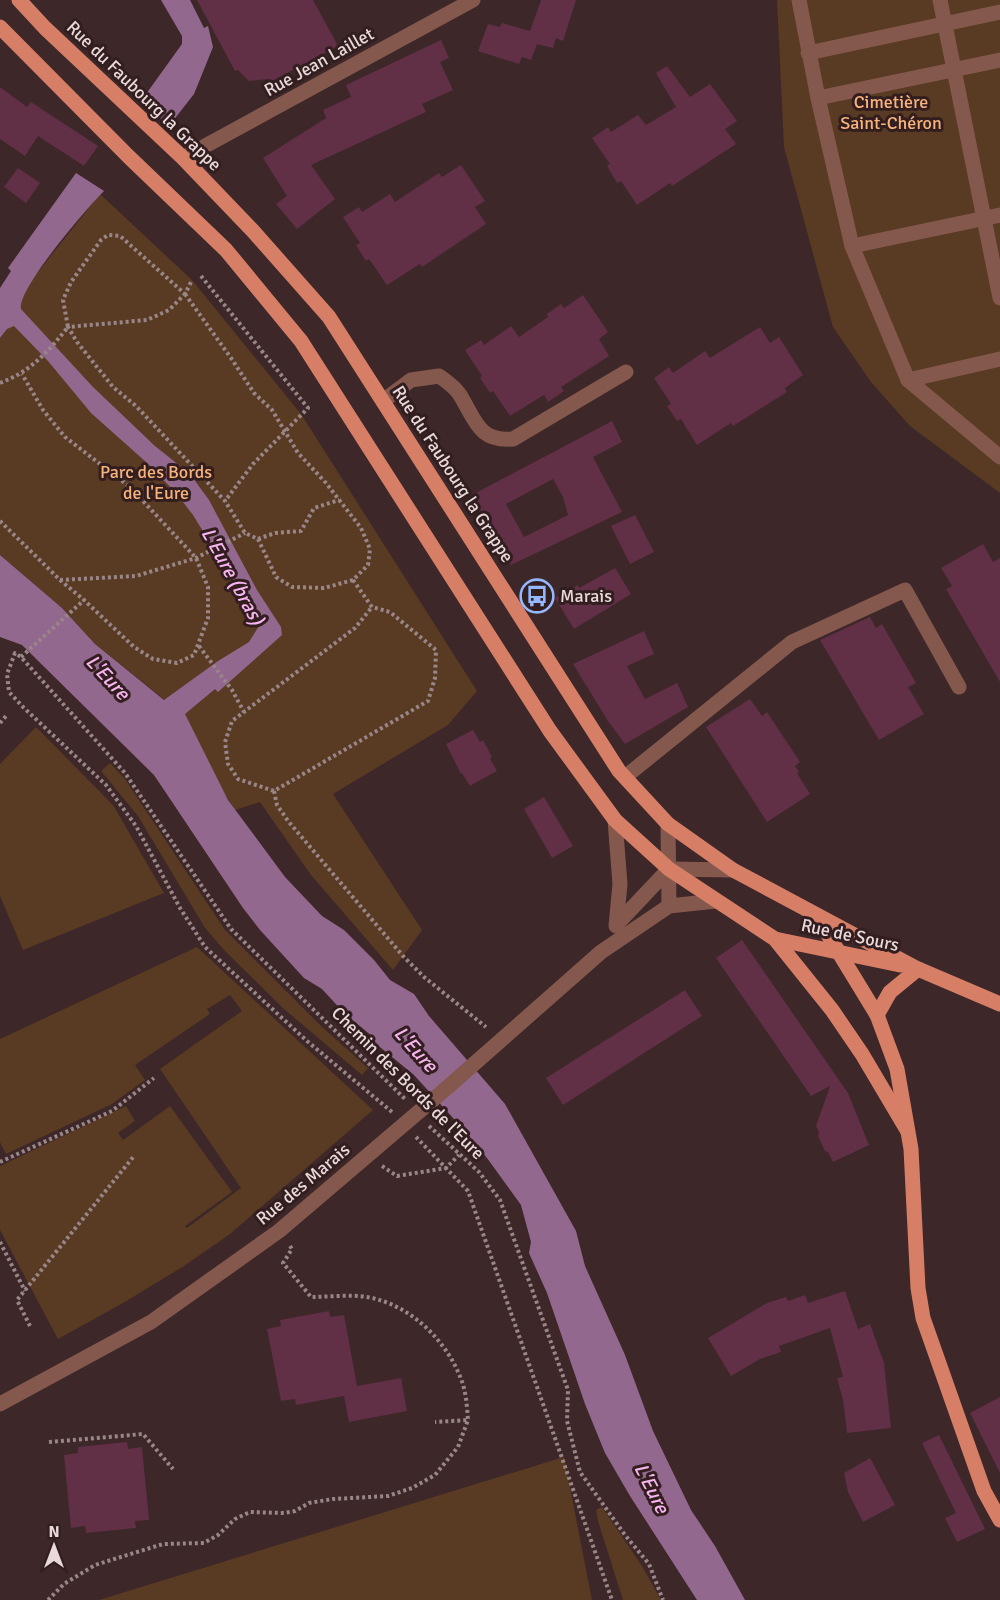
<svg xmlns="http://www.w3.org/2000/svg" width="1000" height="1600" viewBox="0 0 1000 1600" font-family="Signika,sans-serif">
  <rect width="100%" height="100%" fill="#3d2729"/>
  <g fill="#593a22">
    <path d="M777 0H1000V493L910 426 871 382 833 327 784 147Z"/>
    <path d="M100 194 192 280 301 414 477 691 448 725 333 794 422 930 393 970 311 875 260 802 235 810 165 700 95 644 62 608 0 555V338L7 329 30 282Z"/>
    <path d="M36 727 113 805 164 893 23 950 0 896V764Z"/>
    <path d="M110 763 125 779 225 930 320 1025 368 1068 362 1075 284 1009 225 951 205 928 138 816 101 771Z"/>
    <path d="M197 947 373 1110 230 1234 184 1266 123 1303 58 1339 0 1230V1166L126 1106 135 1121 118 1133 123 1140 170 1106 232 1192 185 1226 187 1228 241 1188 160 1069 242 1011 230 995 207 1009 210 1014 135 1065 145 1080 112 1104 6 1154 0 1142V1039Z"/>
    <path d="M564 1457 592 1600H99Z"/>
    <path d="M602 1507 642 1566 661 1600H623L598 1521 596 1510Z"/>
  </g>
  <g fill="#93688e">
    <path d="M161 0H190L204 28 208 26 213 47 194 94 169 126 141 101 182 44V36Z"/>
    <path d="M76 173 104 191C87 208 17 289 21 309L93 387 155 446 190 474 209 500 257 590 281 627 282 635 218 692 215 689 185 714 228 800 285 877 322 916 344 930 374 960 390 980 414 994 429 1016 505 1104 576 1231 585 1266 625 1355 653 1431 691 1510 715 1546 745 1600H697L630 1496 605 1453 585 1404 547 1293 529 1253 531 1242 521 1205 487 1158 454 1119 414 1075 375 1043 372 1036 345 1014 322 989 304 978 260 930 243 908 154 775 22 645 0 637V555L62 608 95 644 164 700 218 661 249 642 259 626 257 619 193 515 176 493 146 462 91 413 48 361 14 326 7 329 0 338V288L11 271 8 268Z"/>
  </g>
  <g fill="#612f46" fill-rule="evenodd">
    <path d="M197 0H313L338 46 270 82 268 79 249 81 238 70 235 71Z"/>
    <path d="M541 0H576L563 41 556 38 553 48 537 44 531 60 522 57 519 64 478 51 488 24 500 27 502 23 530 31Z"/>
    <path d="M441 40 449 58 440 62 453 90 422 104 426 112 311 165 335 199 297 229 276 204 287 196 263 158 326 118 323 110 351 97 346 85Z"/>
    <path d="M667 66 690 97 710 84 737 121 725 129 736 144 672 186 670 183 637 205 621 181 617 183 607 166 610 164 592 138 608 127 611 132 638 115 646 125 676 107 656 73Z"/>
    <path d="M0 87 27 107 31 102 98 146 84 166 38 136 25 156 0 139Z"/>
    <path d="M461 165 485 201 475 207 486 224 422 267 420 264 387 285 369 259 366 261 356 245 360 243 343 217 359 207 362 212 390 194 395 202 439 173 442 177Z"/>
    <path d="M18 168 40 183 26 203 4 187Z"/>
    <path d="M583 295 608 332 599 339 609 356 561 387 564 391 548 402 544 395 510 416 493 391 490 393 480 378 482 376 465 350 481 340 484 345 511 326 519 337 548 317 547 314 561 304 564 308Z"/>
    <path d="M760 327 770 343 779 337 803 375 785 388 787 392 733 426 731 423 697 445 681 419 677 421 667 406 671 404 654 378 669 367 673 373 705 351 710 358Z"/>
    <path d="M612 421 622 442 593 457 622 512 511 565 470 496ZM553 479 563 497 568 515 524 537 506 504Z"/>
    <path d="M635 515 654 552 630 564 611 526Z"/>
    <path d="M983 544 993 562 1000 558V682L946 589 952 586 941 568Z"/>
    <path d="M615 568 631 594 574 629 555 598 578 585 579 588Z"/>
    <path d="M870 617 876 628 882 624 916 683 908 687 924 714 879 740 820 640Z"/>
    <path d="M644 631 654 654 627 666 645 699 677 683 688 707 625 744 608 721 573 664Z"/>
    <path d="M750 699 762 716 767 712 800 762 795 766 799 772 797 773 810 794 767 822 706 727Z"/>
    <path d="M473 730 480 742 483 740 492 757 490 759 497 771 470 786 462 773 461 774 446 744Z"/>
    <path d="M544 797 573 846 552 858 524 809Z"/>
    <path d="M742 940 848 1093 869 1145 833 1162 828 1152 825 1151 818 1136 819 1132 816 1126 830 1086 811 1096 716 958Z"/>
    <path d="M685 990 702 1016 563 1105 546 1078Z"/>
    <path d="M845 1291 858 1329 870 1324 884 1363 891 1428 847 1433 843 1400 837 1378 843 1377 830 1328 779 1346 781 1352 760 1359 731 1376 708 1338 767 1303 786 1297 788 1301 805 1295 808 1303Z"/>
    <path d="M329 1311 330 1317 344 1315 357 1386 401 1378 407 1411 349 1422 344 1396 296 1405 295 1399 281 1401 267 1329 281 1326 280 1320Z"/>
    <path d="M1000 1397V1473L970 1413Z"/>
    <path d="M939 1435 985 1529 957 1542 945 1518 956 1513 922 1443Z"/>
    <path d="M127 1442 128 1449 142 1447 149 1520 135 1521 136 1528 86 1533 85 1526 71 1528 64 1455 78 1453V1447Z"/>
    <path d="M870 1458 895 1505 863 1522 848 1492 844 1473Z"/>
  </g>
  <g fill="none" stroke-linecap="round" stroke-linejoin="round">
    <g stroke="#998688" stroke-width="4" stroke-dasharray="3 3" stroke-linecap="butt">
      <path d="M201 276 308 408 253 464 225 501"/>
      <path d="M185 294 231 358 254 393 272 410 298 453 326 483 361 528 370 549 368 565 353 580 324 588 292 587 276 577 258 539 245 533 225 501 136 406 113 387 77 342 68 327 147 320 169 310Z"/>
      <path d="M0 383C31 371 47 353 68 327L63 300 71 282 101 240 108 235 120 236 185 294 192 280"/>
      <path d="M0 521 60 580 84 600 134 647 153 659 177 663 194 655 208 618V587L196 558 130 487 65 437 43 410 22 374"/>
      <path d="M258 539 275 533 301 531 314 508 339 500"/>
      <path d="M60 580 136 576 196 558 245 533"/>
      <path d="M353 580 372 607 390 612 436 650 435 678 428 701 274 791 238 779 228 764 225 742 232 721 355 628 372 607"/>
      <path d="M199 646 232 690 244 712"/>
      <path d="M21 657 84 600"/>
      <path d="M0 723 6 716"/>
      <path d="M274 791 277 805 288 821 403 956 424 977 486 1027"/>
      <path d="M392 1112 307 1041 205 947 180 908 136 826 106 785 23 707 9 692 7 674 15 653 21 657 125 773 231 929 406 1100"/>
      <path d="M429 1126 479 1172 500 1200 568 1390 567 1421 580 1472 625 1535 649 1564 663 1600"/>
      <path d="M416 1137 468 1191 612 1600"/>
      <path d="M0 1162 112 1111 154 1078"/>
      <path d="M382 1166 397 1176 446 1168 459 1155"/>
      <path d="M0 1242 25 1291"/>
      <path d="M290 1246 292 1249 283 1263 311 1297C332 1297 356 1293 376 1299 414 1309 447 1342 461 1379 466 1391 467 1406 468 1420L435 1422"/>
      <path d="M30 1326 17 1300 134 1156"/>
      <path d="M49 1442 143 1434 173 1469"/>
      <path d="M48 1600 64 1584 95 1565 163 1544 204 1543 218 1535 235 1519 250 1512 284 1513 295 1511 309 1503 333 1499 388 1496 412 1488 435 1475 458 1447 468 1420"/>
    </g>
    <g stroke="#84584c" stroke-width="15">
      <path d="M799 0 818 98 852 246 908 380 1000 457"/>
      <path d="M940 0 1000 298"/>
      <path d="M808 53 1000 12"/>
      <path d="M818 98 1000 60"/>
      <path d="M183 158 473 0"/>
      <path d="M852 246 1000 215"/>
      <path d="M908 380 1000 359"/>
      <path d="M383 401 411 380 439 376C446 381 455 387 460 395 475 419 478 442 513 439L626 372"/>
      <path d="M625 777 792 642 905 590 959 687"/>
      <path d="M615 820 620 884 616 926"/>
      <path d="M668 824 669 906"/>
      <path d="M617 924 669 869 733 870"/>
      <path d="M449 1086 601 952 669 906 716 901"/>
      <path d="M0 1404 151 1322 279 1231 388 1138"/>
    </g>
    <g stroke="#d77e66" stroke-width="15">
      <path d="M19 0 45 28 183 158 253 231 329 317 619 771 668 824 733 870 918 969 1000 1004"/>
      <path d="M0 27 129 157 226 250 301 341 550 731 615 820 669 869 775 939 832 1010 862 1054 907 1130"/>
      <path d="M816 915 877 1015 897 1069 911 1149 918 1288 923 1318 984 1491 1000 1520"/>
      <path d="M775 939 900 965"/>
      <path d="M877 1015 890 992 918 969"/>
    </g>
    <path stroke="#84584c" stroke-width="15" d="M388 1138 449 1086"/>
  </g>
  <defs>
    <g id="bus-ring" transform="scale(1.725)"><circle r="9.5" fill="#331e1f" stroke="#94b7fd" stroke-width="1.5"/><path d="M-5-6H5V4H4V6H2V4H-2V6H-4V4H-5ZM-3.5-4V0h7V-4ZM-3.5 1.2v1.5H-2V1.2ZM2 1.2v1.5H3.5V1.2Z" fill="#94b7fd"/></g>
  </defs>
  <g fill-rule="evenodd">
    <use href="#bus-ring" x="537" y="596"/>
  </g>
  <g text-anchor="middle" stroke-width="6" stroke-linejoin="round" paint-order="stroke">
    <g font-size="18" fill="#e9d9da" stroke="#331e1f">
      <text transform="translate(319 62) rotate(-29)" y="6">Rue Jean Laillet</text>
      <text transform="translate(144 96) rotate(44)" y="6">Rue du Faubourg la Grappe</text>
      <text transform="translate(453 474) rotate(57)" y="6">Rue du Faubourg la Grappe</text>
      <text transform="translate(850 935) rotate(12)" y="6">Rue de Sours</text>
      <text transform="translate(408 1083) rotate(45)" y="6">Chemin des Bords de l'Eure</text>
      <text transform="translate(303 1184) rotate(-40)" y="6">Rue des Marais</text>
    </g>
    <g font-size="18" fill="#f8b37c" stroke="#331e1f">
      <text x="891" y="108">Cimetière<tspan x="891" dy="21">Saint-Chéron</tspan></text>
      <text x="156" y="478">Parc des Bords<tspan x="156" dy="21">de l'Eure</tspan></text>
    </g>
    <g font-size="18" fill="#e9d9da" stroke="#331e1f" text-anchor="start">
      <text x="560" y="602">Marais</text>
    </g>
    <g font-size="20" font-style="italic" fill="#f8b6f1" stroke="#331e1f">
      <text transform="translate(233 576) rotate(61)" y="7">L'Eure (bras)</text>
      <text transform="translate(108 677) rotate(47)" y="7">L'Eure</text>
      <text transform="translate(416 1049) rotate(48)" y="7">L'Eure</text>
      <text transform="translate(652 1488) rotate(63)" y="7">L'Eure</text>
    </g>
  </g>
  <g transform="translate(54 1546)" stroke="#331e1f" stroke-width="4.5" paint-order="stroke">
  <path d="M0-4.5L10 22L0 15L-10 22Z" fill="#e9d9da"/>
  <text y="-9" font-size="16" font-weight="bold" text-anchor="middle" fill="#e9d9da">N</text>
  </g>
</svg>
